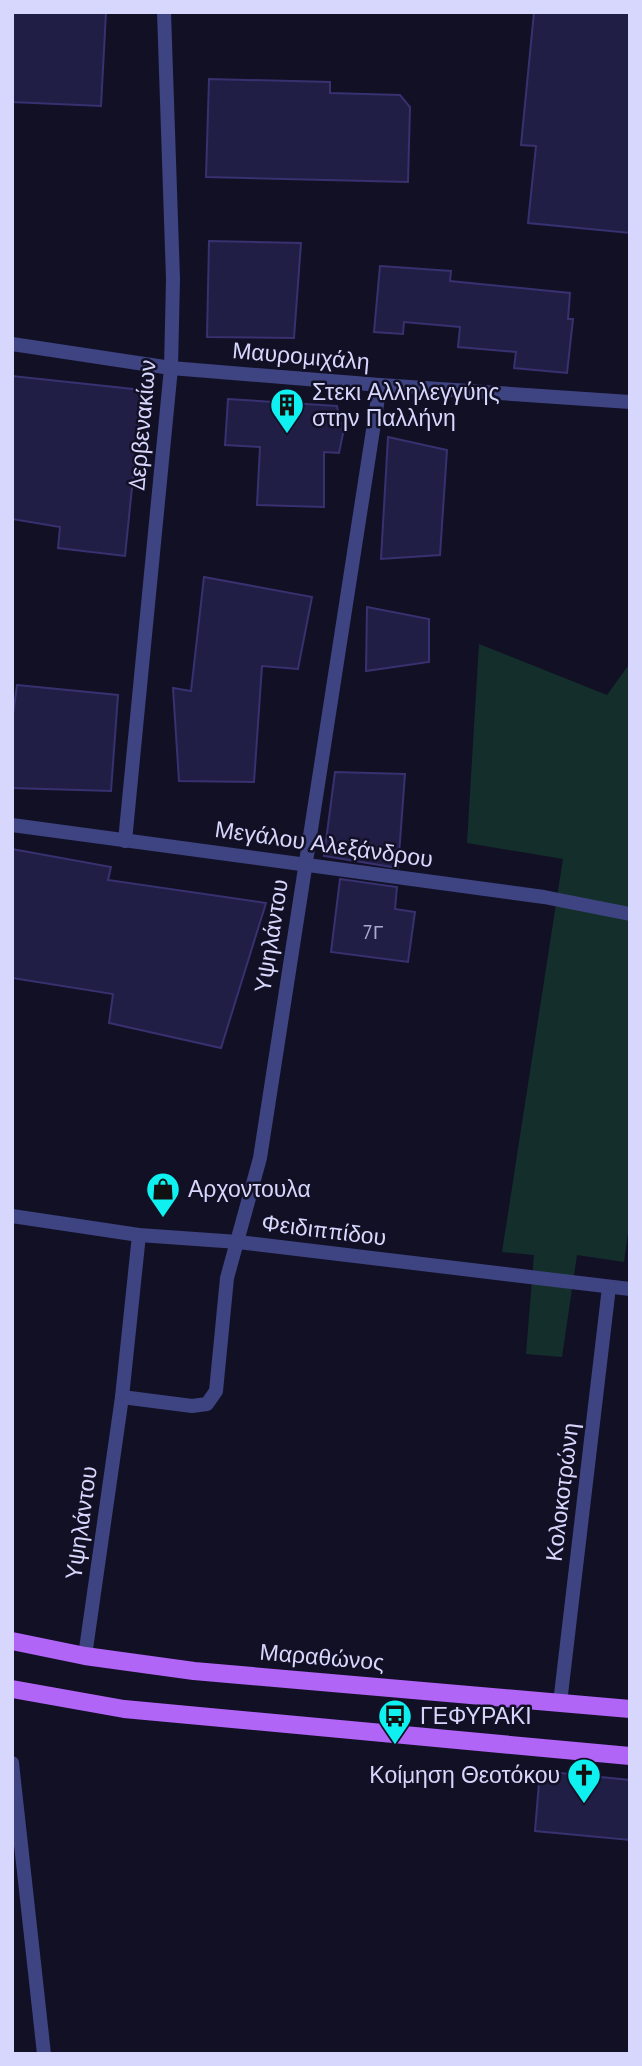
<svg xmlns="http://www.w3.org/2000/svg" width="642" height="2066" viewBox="0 0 642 2066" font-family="'PT Sans',sans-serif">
  <rect width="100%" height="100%" fill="#121025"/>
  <path fill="#142f2b" d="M479 644 607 695 630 663V1218L624 1262 577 1255 562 1357 526 1354 534 1255 502 1252 563 859 467 843Z"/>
  <g fill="#211e45" stroke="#373170" stroke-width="2">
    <path d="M12 12H106L101 106 12 102Z"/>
    <path d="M534 12H630V233L528 223 536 146 521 145Z"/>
    <path d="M209 79 330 82V93L400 95 410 107 408 182 206 177Z"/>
    <path d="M209 241 301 243 294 338 207 337Z"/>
    <path d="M380 266 451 271 450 281 570 293 568 319H573L567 373 514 368 516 352 458 347 460 327 404 322 403 334 374 332Z"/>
    <path d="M12 376 142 390 125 556 58 548 60 527 12 519Z"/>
    <path d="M228 399 337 406 340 423 345 424 339 453 324 452V507L257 505 260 447 225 445Z"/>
    <path d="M388 437 447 450 440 555 381 559Z"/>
    <path d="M204 577 312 597 298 669 262 666 254 782 179 781 173 688 191 691Z"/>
    <path d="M367 607 429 619V662L366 671Z"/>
    <path d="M17 685 118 695 111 791 12 788V722Z"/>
    <path d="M335 772 405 774 398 868 324 856Z"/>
    <path d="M12 849 111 867 108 880 266 903 221 1048 109 1023 113 994 12 978Z"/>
    <path d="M340 879 397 887 395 909 415 912 408 962 331 952Z"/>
    <path d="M540 1771 630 1780V1840L535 1831Z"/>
  </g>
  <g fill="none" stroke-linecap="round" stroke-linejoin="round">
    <g stroke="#3e4382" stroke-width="14">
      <path d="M12 344 171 368 380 385 630 402"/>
      <path d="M12 825 544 897 630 914"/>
      <path d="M125 841 171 368 173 279 164 12"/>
      <path d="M12 1216 139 1235 238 1242 630 1289"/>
      <path d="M122 1397 192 1406 207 1404 216 1391 227 1278 260 1158 380 385"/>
      <path d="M85 1656 122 1397 139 1235"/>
      <path d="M560 1703 609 1287"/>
      <path d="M12 1763 44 2054"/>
    </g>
    <g stroke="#b065f6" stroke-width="18">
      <path d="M12 1641 85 1656 194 1671 630 1709"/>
      <path d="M12 1689 124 1709 630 1756"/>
    </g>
  </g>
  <defs>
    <g id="building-pin" transform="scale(1.75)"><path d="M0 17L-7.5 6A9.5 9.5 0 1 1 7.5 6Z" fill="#0ef1f0" stroke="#121025"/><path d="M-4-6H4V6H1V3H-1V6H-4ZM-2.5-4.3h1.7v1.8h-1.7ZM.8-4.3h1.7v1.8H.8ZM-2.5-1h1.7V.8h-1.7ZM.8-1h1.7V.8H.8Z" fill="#111"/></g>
    <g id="shop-pin" transform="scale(1.75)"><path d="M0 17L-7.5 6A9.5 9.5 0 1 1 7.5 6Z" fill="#0ef1f0" stroke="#121025"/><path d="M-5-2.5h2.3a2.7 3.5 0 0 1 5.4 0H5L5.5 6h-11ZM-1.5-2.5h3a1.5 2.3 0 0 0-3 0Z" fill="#111"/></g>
    <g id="bus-pin" transform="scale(1.75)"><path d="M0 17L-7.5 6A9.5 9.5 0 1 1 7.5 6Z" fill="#0ef1f0" stroke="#121025"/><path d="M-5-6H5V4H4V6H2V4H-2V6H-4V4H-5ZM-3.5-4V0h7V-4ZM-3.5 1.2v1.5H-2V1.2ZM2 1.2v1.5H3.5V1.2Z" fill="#111"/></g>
    <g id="church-pin" transform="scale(1.75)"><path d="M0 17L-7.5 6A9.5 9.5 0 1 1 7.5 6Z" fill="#0ef1f0" stroke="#121025"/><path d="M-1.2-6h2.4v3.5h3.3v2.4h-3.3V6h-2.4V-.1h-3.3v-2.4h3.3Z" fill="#111"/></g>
  </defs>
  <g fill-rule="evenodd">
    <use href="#building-pin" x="287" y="405"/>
    <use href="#shop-pin" x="163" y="1189"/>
    <use href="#bus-pin" x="395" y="1716"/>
    <use href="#church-pin" x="584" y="1775"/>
  </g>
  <g text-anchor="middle" stroke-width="5" stroke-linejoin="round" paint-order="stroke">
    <g font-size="19" fill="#aaa9cf">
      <text x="373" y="939">7Γ</text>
    </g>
    <g font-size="23" fill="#d7d7fd" stroke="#121025">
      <text transform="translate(301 356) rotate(5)" y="8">Μαυρομιχάλη</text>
      <text transform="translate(142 425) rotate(-85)" y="8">Δερβενακίων</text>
      <text transform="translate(324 844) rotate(8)" y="8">Μεγάλου Αλεξάνδρου</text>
      <text transform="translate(271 936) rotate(-81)" y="8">Υψηλάντου</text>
      <text transform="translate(324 1230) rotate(7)" y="8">Φειδιππίδου</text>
      <text transform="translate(562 1492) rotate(-83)" y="8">Κολοκοτρώνη</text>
      <text transform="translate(81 1523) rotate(-82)" y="8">Υψηλάντου</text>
      <text transform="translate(322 1657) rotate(5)" y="8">Μαραθώνος</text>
    </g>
    <g font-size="23" fill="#d7d7fd" stroke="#121025" text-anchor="start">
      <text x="312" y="400">Στεκι Αλληλεγγύης<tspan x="312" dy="26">στην Παλλήνη</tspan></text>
      <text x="188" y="1197">Αρχοντουλα</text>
      <text x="420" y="1724">ΓΕΦΥΡΑΚΙ</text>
      <text x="560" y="1783" text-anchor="end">Κοίμηση Θεοτόκου</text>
    </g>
  </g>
  <rect width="642" height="2066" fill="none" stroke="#d7d7fd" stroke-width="28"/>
</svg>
